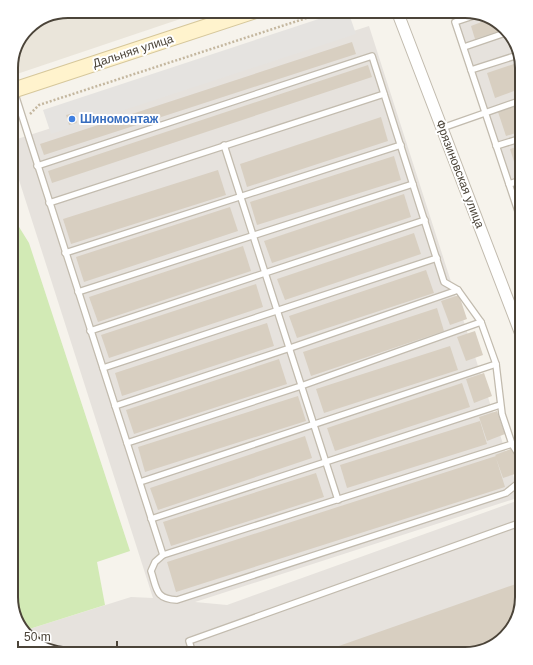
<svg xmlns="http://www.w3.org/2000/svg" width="533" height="665" viewBox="0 0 533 665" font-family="Arial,sans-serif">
  <rect width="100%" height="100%" fill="#f6f3ec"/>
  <path fill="#eae5da" d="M68 11H204L11 76V64L30 25Z"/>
  <g fill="#e6e2dd">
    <path d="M450 11H469L493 18 512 36 522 67V222Z"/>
    <path d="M369 26 520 497 195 602 227 605 522 499V598L515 625 497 644 466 654H67L42 648 23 631 131 597 153 598 11 155V141Z"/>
  </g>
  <path fill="#d2eab5" d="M11 214 29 243 130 551 97 562 105 605 23 631 11 598Z"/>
  <path fill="#e5e3e0" d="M343 11H348L356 34 51 134 43 110Z"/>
  <g fill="#d8cfc1">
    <path d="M492 18 505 29 475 39 471 26Z"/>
    <path d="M352 42 356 54 44 155 40 144Z"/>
    <path d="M520 62 522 88 495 98 487 73Z"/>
    <path d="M368 65 372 77 52 183 48 171Z"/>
    <path d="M522 104V131L506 136 498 112Z"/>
    <path d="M74 113 77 123 69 125 66 115Z"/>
    <path d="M381 117 388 141 247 187 240 164Z"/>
    <path d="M522 145V172L518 174 510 149Z"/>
    <path d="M394 156 401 180 257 225 250 202Z"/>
    <path d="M218 170 226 195 71 244 63 219Z"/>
    <path d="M404 194 411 217 272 263 264 241Z"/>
    <path d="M230 207 238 231 84 282 76 257Z"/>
    <path d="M414 233 421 254 285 300 277 279Z"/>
    <path d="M243 246 251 271 98 322 89 297Z"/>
    <path d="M426 270 434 293 297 338 289 316Z"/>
    <path d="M256 284 263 307 109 358 101 335Z"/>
    <path d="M459 295 467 319 450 325 441 301Z"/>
    <path d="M437 308 444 331 311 376 303 352Z"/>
    <path d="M267 323 274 346 122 396 115 373Z"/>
    <path d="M475 331 483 355 466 361 457 337Z"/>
    <path d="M450 346 458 370 324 413 316 389Z"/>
    <path d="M279 359 287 384 134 434 126 410Z"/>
    <path d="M484 373 492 396 474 403 466 379Z"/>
    <path d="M462 383 470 407 335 451 327 428Z"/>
    <path d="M298 396 306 421 145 472 138 447Z"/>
    <path d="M497 411 505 434 487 441 479 417Z"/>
    <path d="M480 421 487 444 347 488 340 465Z"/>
    <path d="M305 436 312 458 158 510 150 488Z"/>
    <path d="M513 448 521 472 503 478 496 458 505 487 176 592 167 562 496 456 495 455Z"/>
    <path d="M316 473 324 497 171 546 163 522Z"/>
    <path d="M516 584 521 601 515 625 501 640 459 654H316Z"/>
  </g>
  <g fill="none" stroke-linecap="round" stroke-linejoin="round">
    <g stroke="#c2bbae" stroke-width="8">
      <g id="lane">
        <path d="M479 14 455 22 522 223"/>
        <path d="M464 47 508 32"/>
        <path d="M471 70 518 55"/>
        <path d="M14 91 163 555 155 562 151 571C157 589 155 599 177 600L506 493 522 480"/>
        <path d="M442 128 522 100"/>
        <path d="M224 145 338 500"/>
        <path d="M496 146 522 138"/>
        <path d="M37 166 372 56 444 282 458 290 481 322 496 364 502 414 512 444 522 460"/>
        <path d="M509 184 522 180"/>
        <path d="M49 203 384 94"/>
        <path d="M65 253 401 145"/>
        <path d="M78 292 413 184"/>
        <path d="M90 331 425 220"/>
        <path d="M103 368 437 258"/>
        <path d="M115 406 290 348 458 290"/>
        <path d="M127 443 301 386 481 322"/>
        <path d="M140 482 496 364"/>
        <path d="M151 519 500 405"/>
        <path d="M163 555 512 444"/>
        <path d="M193 654 189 641 522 522"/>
      </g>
    </g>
    <g stroke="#c2bbae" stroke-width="13">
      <path id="street" d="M397 11 522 337"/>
    </g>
    <g stroke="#d6c79b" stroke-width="17">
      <path id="secondary" d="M11 91 254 11"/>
    </g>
    <g stroke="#c4b79f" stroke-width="2.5" stroke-dasharray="2 2" stroke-linecap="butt">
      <path d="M362 11H363"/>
      <path d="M30 114 39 105 328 11"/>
      <path d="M11 130 17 125"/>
    </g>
    <use href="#lane" stroke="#fff" stroke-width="5.5"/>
    <use href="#street" stroke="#fff" stroke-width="11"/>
    <use href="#secondary" stroke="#fff3cd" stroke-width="15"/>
  </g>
  <circle fill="#3f7fe0" stroke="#fff" stroke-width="1.5" cx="72" cy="119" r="4"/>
  <g text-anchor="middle" stroke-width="4" stroke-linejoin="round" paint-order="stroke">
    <g font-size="12" fill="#4b4439" stroke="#fff">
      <text transform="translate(133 51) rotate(-18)" y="4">Дальняя улица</text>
      <text transform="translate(460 174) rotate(69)" y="4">Фрязиновская улица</text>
    </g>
    <g font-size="12" font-weight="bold" fill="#366cbe" stroke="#fff" text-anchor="start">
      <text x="80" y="123">Шиномонтаж</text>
    </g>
  </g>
  <path d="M0 0H533V665H0ZM68 18H465A50 50 0 0 1 515 68V597A50 50 0 0 1 465 647H68A50 50 0 0 1 18 597V68A50 50 0 0 1 68 18Z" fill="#fff" fill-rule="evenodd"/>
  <path fill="none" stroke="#4b4439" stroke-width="2" d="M68 18H465A50 50 0 0 1 515 68V597A50 50 0 0 1 465 647H68A50 50 0 0 1 18 597V68A50 50 0 0 1 68 18Z"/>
  <path d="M18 641v6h99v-6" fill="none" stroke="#4b4439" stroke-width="2"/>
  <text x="24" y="641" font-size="12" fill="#4b4439" stroke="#ffffff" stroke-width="3" paint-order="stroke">50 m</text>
</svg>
